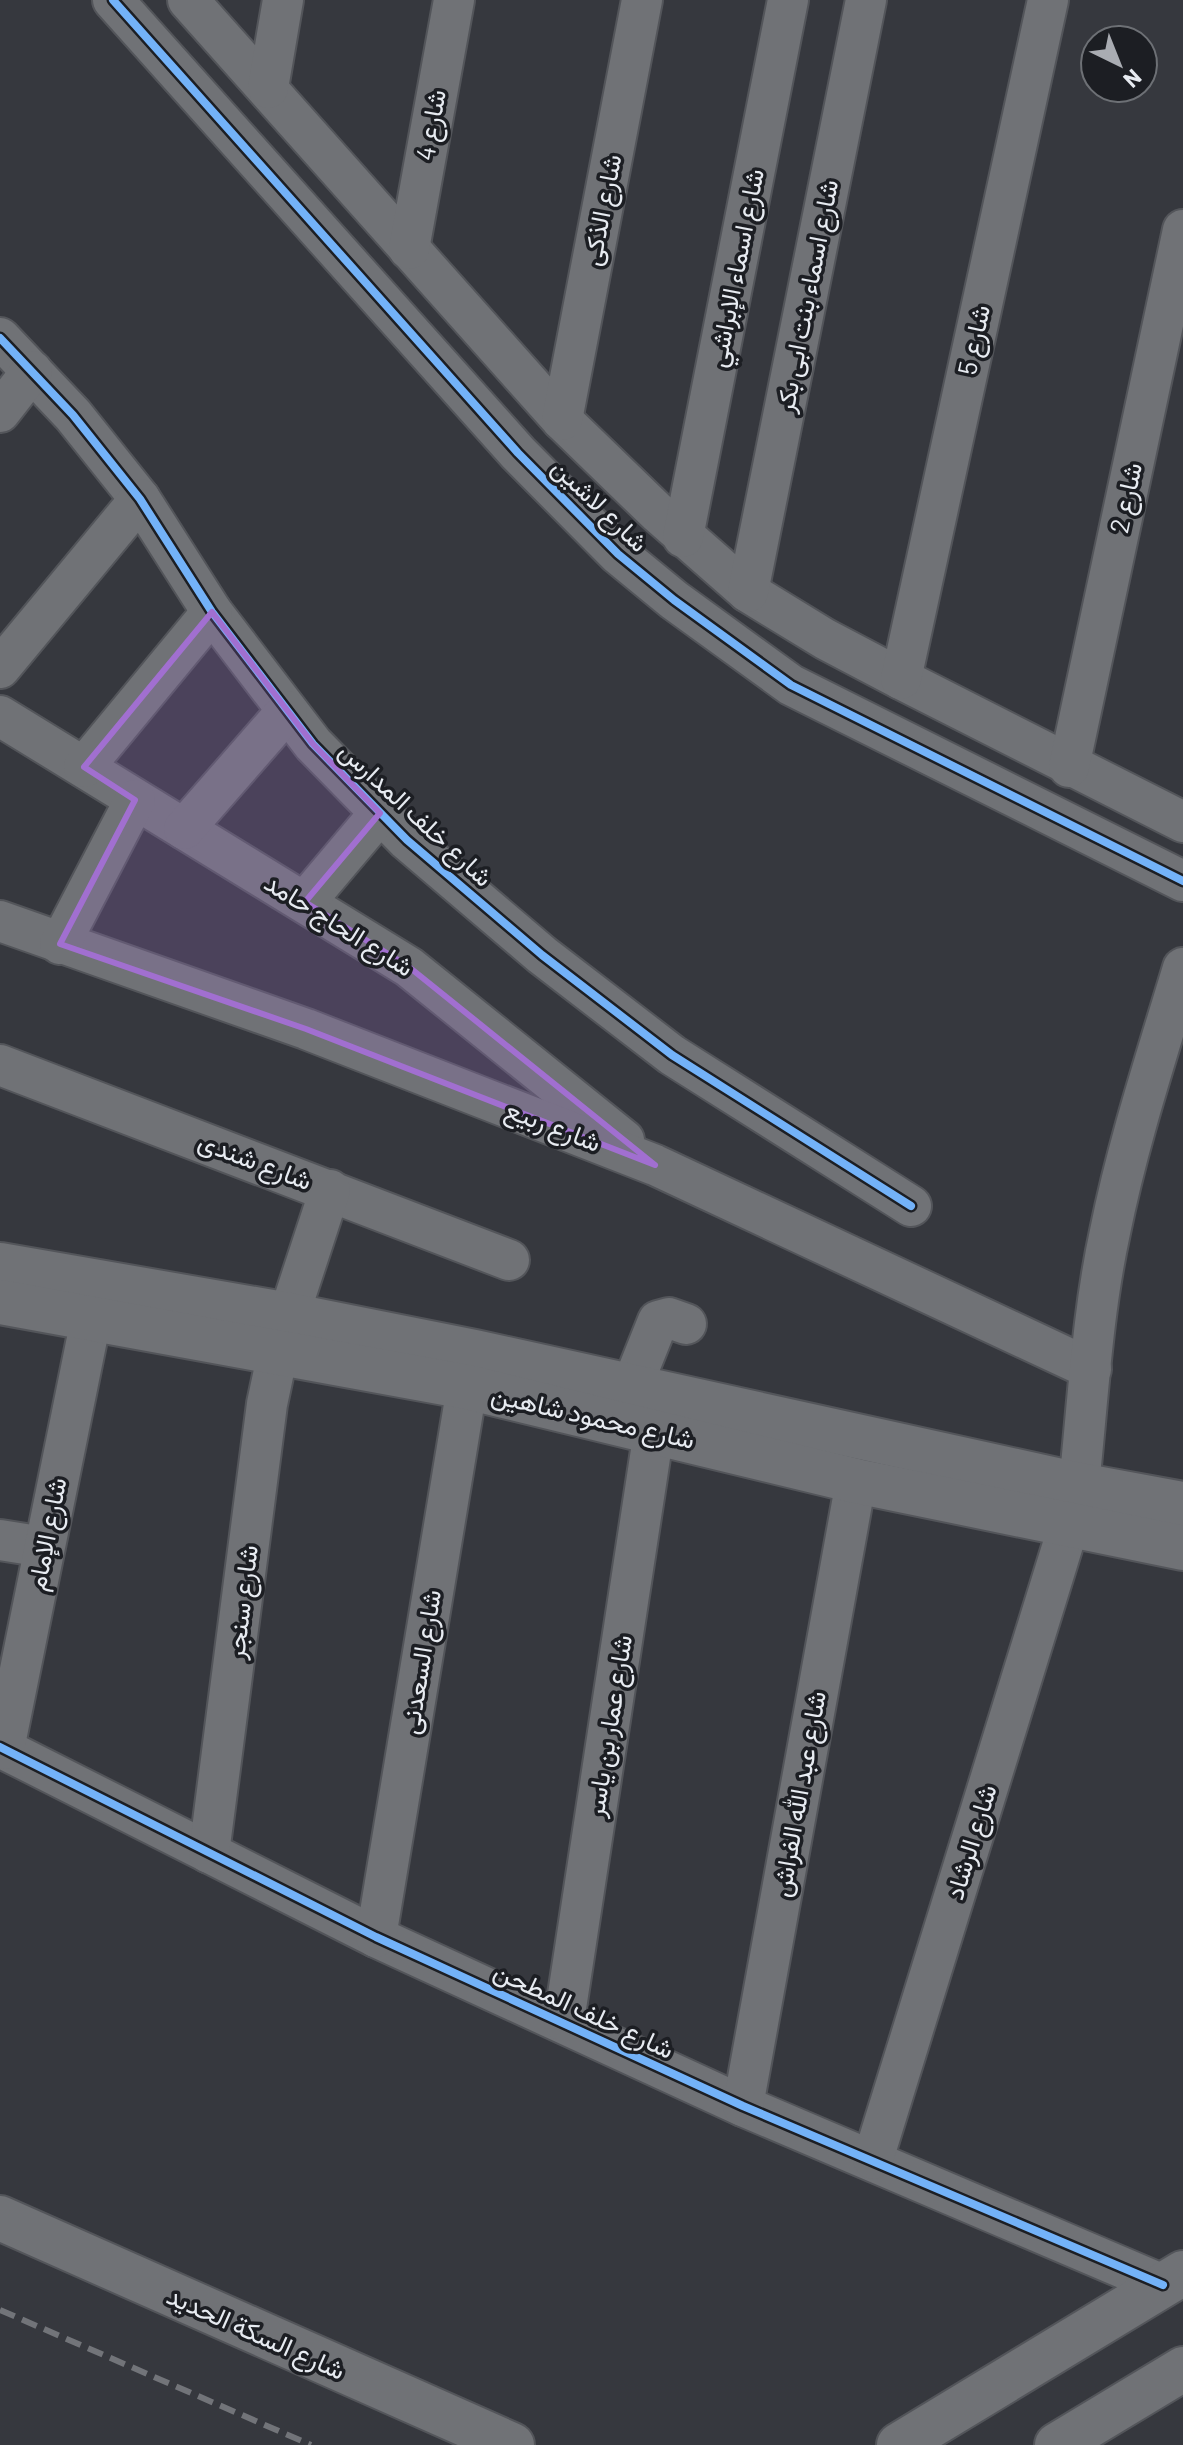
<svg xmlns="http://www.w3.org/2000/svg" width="1183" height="2445" viewBox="0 0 1183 2445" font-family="Barlow,Vazirmatn,sans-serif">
  <rect width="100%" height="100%" fill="#36383e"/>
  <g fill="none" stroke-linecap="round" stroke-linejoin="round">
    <g stroke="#53555a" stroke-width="44">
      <g id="street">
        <path d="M113 0 518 453 618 554 674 600 791 685 1183 881"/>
        <path d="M188 0 562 420 657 512 748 592 825 639 901 679 1183 822"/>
        <path d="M268 88 283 0"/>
        <path d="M409 249 454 0"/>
        <path d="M0 338 73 415 140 499 212 612 313 744 407 840 542 955 672 1055 911 1206"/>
        <path d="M0 412 32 371"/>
        <path d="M562 420 642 0"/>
        <path d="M683 537 788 0"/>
        <path d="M748 592 866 0"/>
        <path d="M0 668 140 499"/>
        <path d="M901 679 1048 0"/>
        <path d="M0 716 409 967 624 1140"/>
        <path d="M84 767 212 612"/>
        <path d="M1069 767 1183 230"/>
        <path d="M184 829 287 711"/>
        <path d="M305 902 380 813"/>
        <path d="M0 921 306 1029 655 1165 1091 1369"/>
        <path d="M60 944 135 800"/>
        <path d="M0 1065 509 1260"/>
        <path d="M289 1315 330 1190"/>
        <path d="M632 1386 658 1321 669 1318 686 1324"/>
        <path d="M1079 1485C1088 1401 1092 1315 1110 1232 1128 1142 1157 1055 1183 968"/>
        <path d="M0 1540 44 1547"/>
        <path d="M0 1747 376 1937 743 2106 1163 2285"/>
        <path d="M4 1749 91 1319"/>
        <path d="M209 1853 267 1404 278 1352"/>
        <path d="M376 1937 467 1387"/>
        <path d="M564 2021 654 1431"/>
        <path d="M743 2106 856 1481"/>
        <path d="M873 2159 1069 1525"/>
      </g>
    </g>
    <g stroke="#53555a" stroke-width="48">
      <g id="secondary">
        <path d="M0 1265 289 1315 475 1352 1079 1485 1183 1504"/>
        <path d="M0 1302 467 1387 856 1481 1183 1548"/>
        <path d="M0 2218 512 2445"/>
        <path d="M899 2445 1183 2273"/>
        <path d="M1057 2445 1183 2369"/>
      </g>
    </g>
    <use href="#street" stroke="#707276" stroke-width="40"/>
    <use href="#secondary" stroke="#707276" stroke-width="44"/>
    <path stroke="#727479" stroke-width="6" stroke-dasharray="16 8" stroke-linecap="butt" d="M0 2310 311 2445"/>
    <g stroke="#1c1e23" stroke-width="13">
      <g id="cycleway">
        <path d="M113 0 518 453 618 554 674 600 791 685 1183 881"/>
        <path d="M0 338 73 415 140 499 212 612 313 744 407 840 542 955 672 1055 911 1206"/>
        <path d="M0 1747 376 1937 743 2106 1163 2285"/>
      </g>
    </g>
    <use href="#cycleway" stroke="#73b2f8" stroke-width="8"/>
  </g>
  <path fill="#a16fd0" fill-opacity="0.2" stroke="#a16fd0" stroke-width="6" stroke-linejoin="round" d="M212 612 313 744 380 813 305 902 409 967 655 1165 306 1029 60 944 135 800 84 767Z"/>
  <g text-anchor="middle" stroke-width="7" stroke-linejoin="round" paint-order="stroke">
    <g font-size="26" fill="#e7ebf1" stroke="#1c1e23">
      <text transform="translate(431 125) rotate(-80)" y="9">شارع 4</text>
      <text transform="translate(602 210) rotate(-79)" y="9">شارع الذكى</text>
      <text transform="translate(736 268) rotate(-79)" y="9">شارع اسماء الإبراشي</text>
      <text transform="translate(807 296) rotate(-79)" y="9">شارع اسماء بنت ابى بكر</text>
      <text transform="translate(974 340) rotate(-78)" y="9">شارع 5</text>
      <text transform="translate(1126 498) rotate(-78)" y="9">شارع 2</text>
      <text transform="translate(600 505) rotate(44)" y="9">شارع لاشين</text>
      <text transform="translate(416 814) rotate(43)" y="9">شارع خلف المدارس</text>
      <text transform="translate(339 925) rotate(32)" y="9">شارع الحاج حامد</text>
      <text transform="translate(553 1126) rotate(21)" y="9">شارع ربيع</text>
      <text transform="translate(255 1161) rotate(21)" y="9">شارع شندى</text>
      <text transform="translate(593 1417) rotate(13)" y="9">شارع محمود شاهين</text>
      <text transform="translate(47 1534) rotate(-79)" y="9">شارع الإمام</text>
      <text transform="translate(242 1602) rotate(-83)" y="9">شارع سنجر</text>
      <text transform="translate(421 1662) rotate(-81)" y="9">شارع السعدنى</text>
      <text transform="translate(609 1726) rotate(-81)" y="9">شارع عمار بن ياسر</text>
      <text transform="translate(799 1794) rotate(-80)" y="9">شارع عبد الله الفراش</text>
      <text transform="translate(971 1842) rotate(-73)" y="9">شارع الرشاد</text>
      <text transform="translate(584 2010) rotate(25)" y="9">شارع خلف المطحن</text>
      <text transform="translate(256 2333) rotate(24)" y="9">شارع السكة الحديد</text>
    </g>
  </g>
  <g transform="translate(1119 64) rotate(137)"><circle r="38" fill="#1c1e23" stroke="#6d7075" stroke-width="2"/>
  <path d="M0-6L14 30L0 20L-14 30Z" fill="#a9acb2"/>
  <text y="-12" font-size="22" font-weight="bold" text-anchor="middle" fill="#e7ebf1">N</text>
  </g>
</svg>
